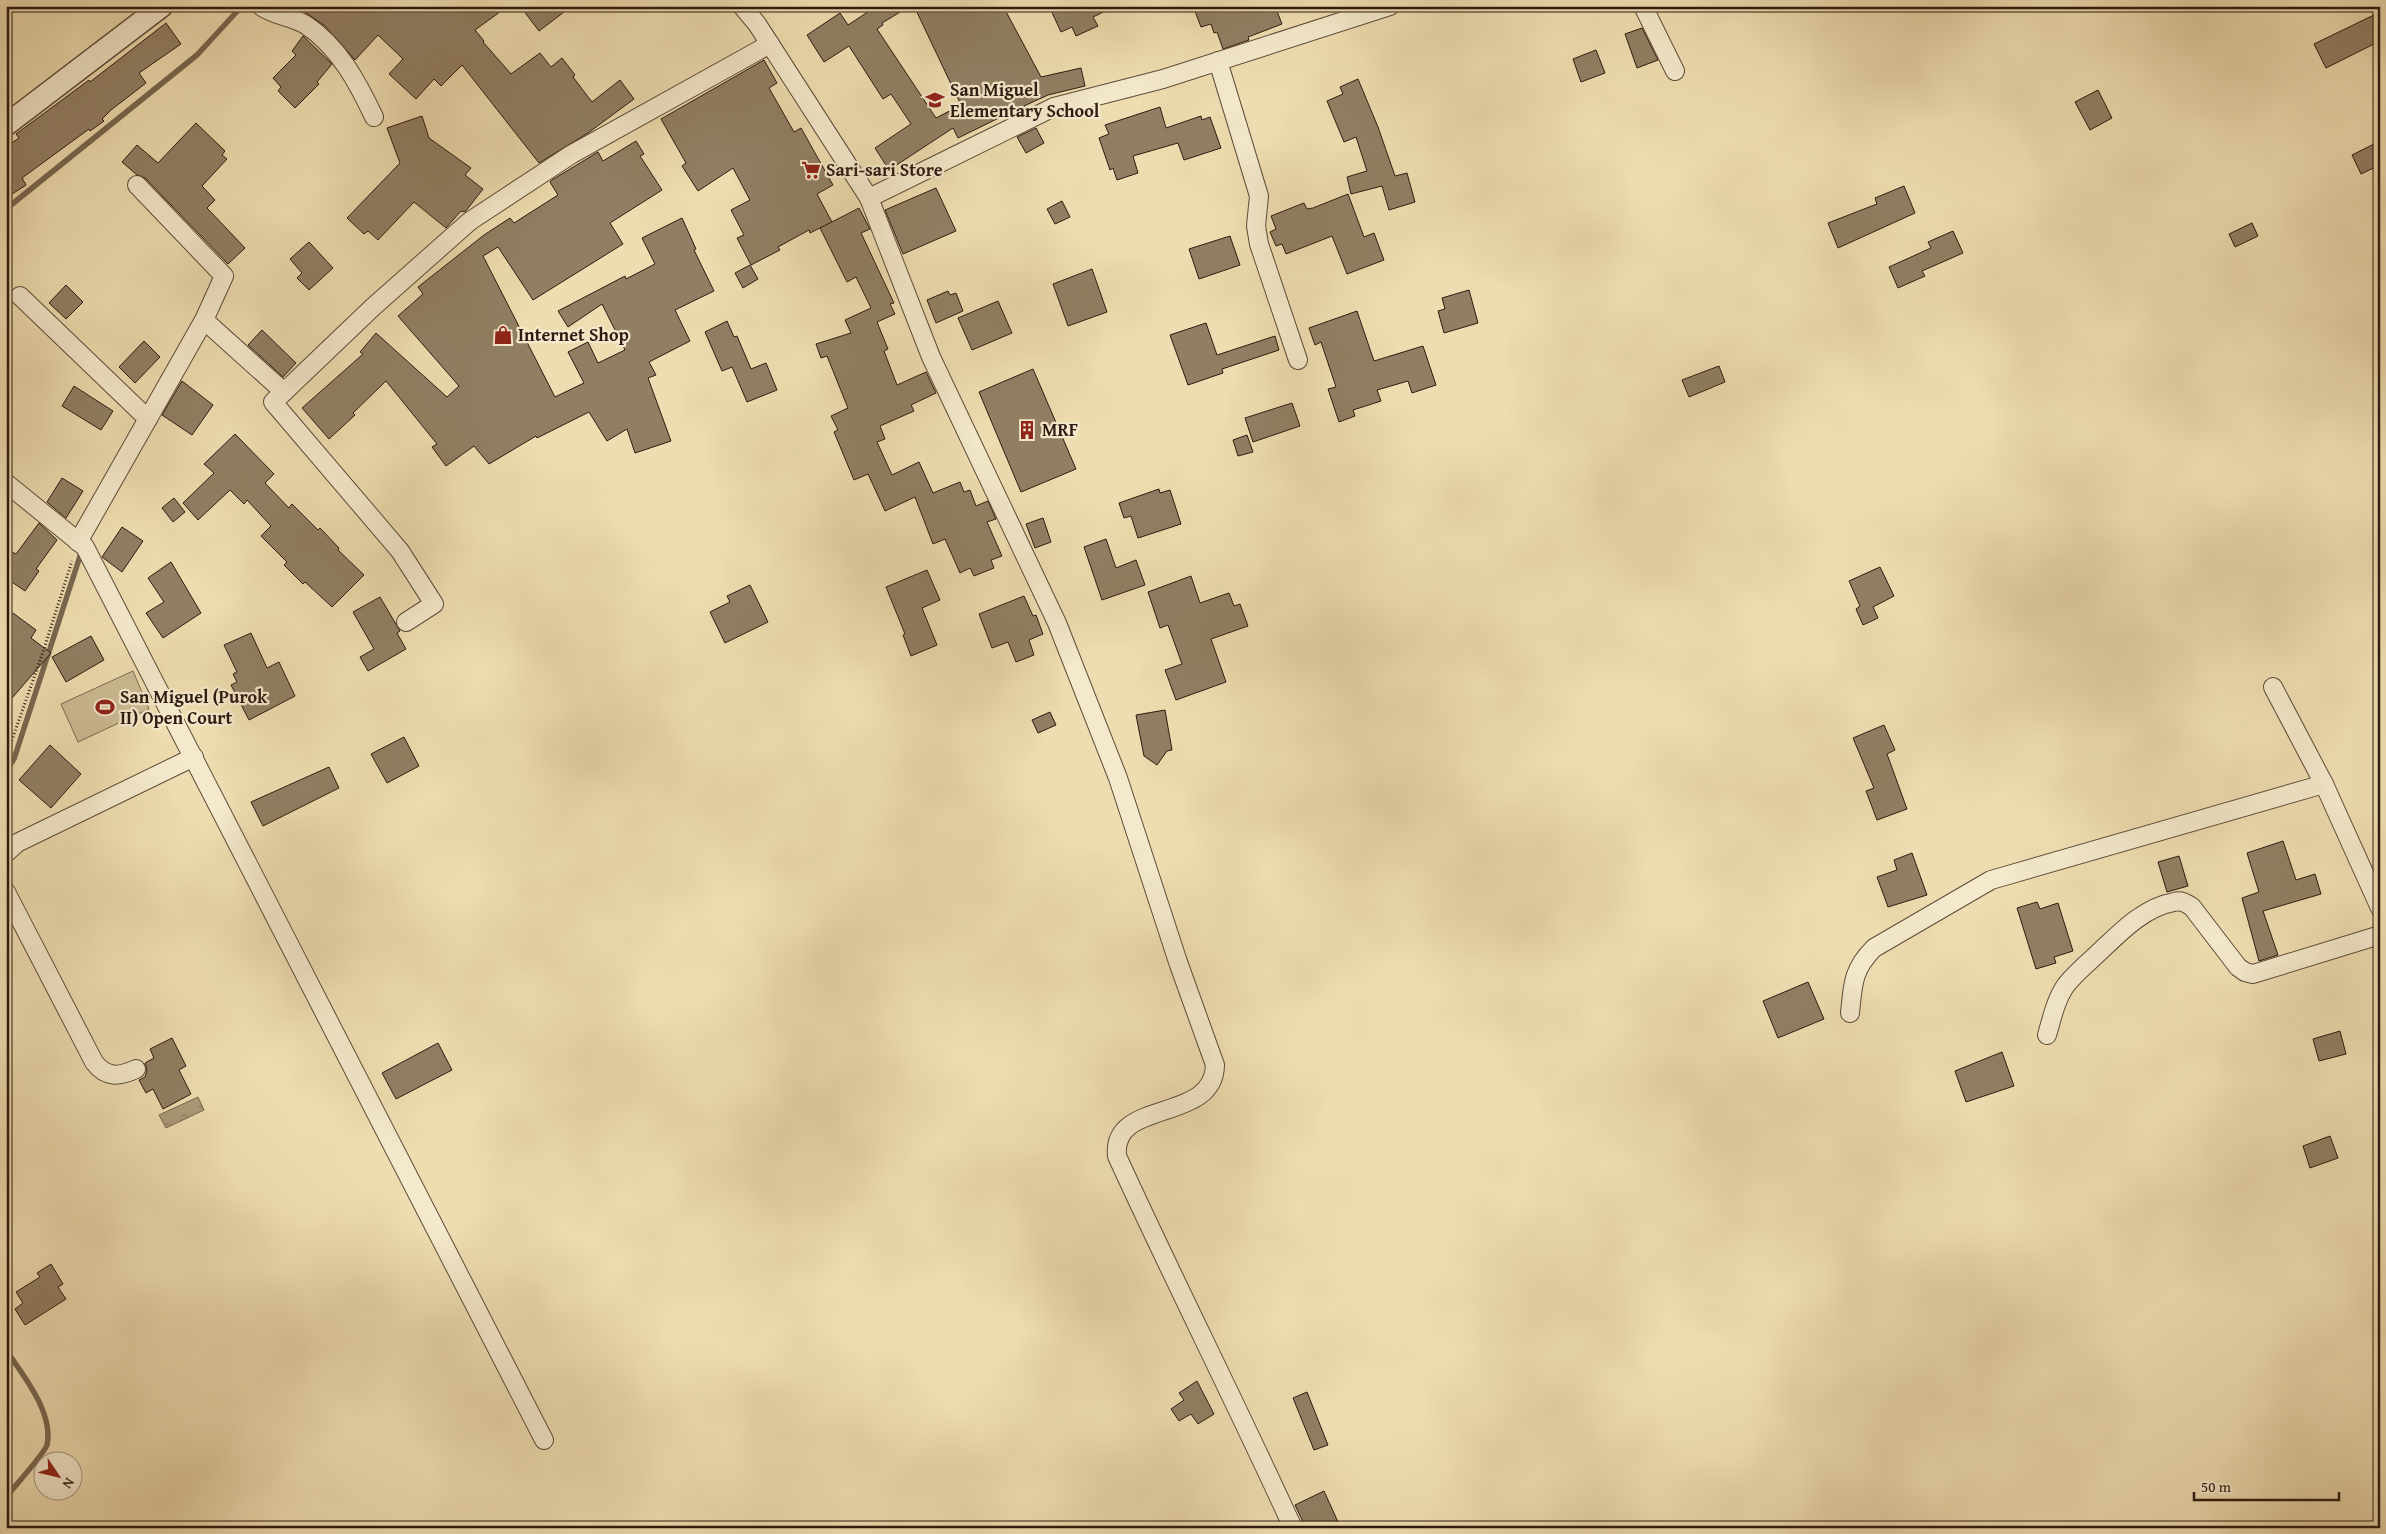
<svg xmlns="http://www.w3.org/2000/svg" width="2386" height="1534" viewBox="0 0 2386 1534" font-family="'Gentium Book Plus',serif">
  <defs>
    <pattern id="water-ripples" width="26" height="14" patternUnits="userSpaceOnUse" patternTransform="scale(1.25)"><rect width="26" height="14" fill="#ac9b7a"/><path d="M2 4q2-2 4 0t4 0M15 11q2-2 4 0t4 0" fill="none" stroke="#8c7e63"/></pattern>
  </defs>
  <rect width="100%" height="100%" fill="#eeddb0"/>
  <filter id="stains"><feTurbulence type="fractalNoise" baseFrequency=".004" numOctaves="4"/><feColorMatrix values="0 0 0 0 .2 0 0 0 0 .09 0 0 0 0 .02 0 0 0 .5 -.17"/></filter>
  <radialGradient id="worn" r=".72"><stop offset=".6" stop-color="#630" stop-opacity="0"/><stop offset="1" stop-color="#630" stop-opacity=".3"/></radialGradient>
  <path fill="#cdbc95" stroke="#7d6b53" d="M133 671 149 709 78 742 61 704Z"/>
  <path fill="url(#water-ripples)" stroke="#796750" d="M198 1097 204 1110 166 1128 159 1115Z"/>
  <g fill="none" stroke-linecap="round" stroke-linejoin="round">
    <g stroke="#796750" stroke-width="5.5">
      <path d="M6 209 197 55 242 6"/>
      <path d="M6 771 14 759 82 550"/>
      <path d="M6 1350C23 1375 54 1413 47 1445 44 1454 14 1487 6 1497"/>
    </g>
  </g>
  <g fill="#917f64" stroke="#2d1a11">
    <path d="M296 6H508L475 30 484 41 483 42 511 74 540 53 551 67 562 58 575 75 573 77 592 102 620 80 634 99 588 133 539 163 462 65 441 86 434 79 416 99 389 74 403 59 378 35 355 60 325 26Z"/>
    <path d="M520 6H572L539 31Z"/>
    <path d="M877 6H910L882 23 883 25 877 29 936 118 961 105 914 6H1003L1041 77 1081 68 1085 86 1048 95 1024 106 1026 109 1007 118 1005 115 958 138 953 128 889 170 875 148 911 124 891 94 883 99 849 46 824 62 807 35 840 13 848 25Z"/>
    <path d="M1049 6H1116L1093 17 1098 26 1076 36 1072 27 1061 32Z"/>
    <path d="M1193 6H1275L1282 24 1248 37 1249 40 1223 49 1217 32 1214 33 1211 24 1201 27Z"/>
    <path d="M2380 12V41L2326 68 2314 44Z"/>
    <path d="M166 23 181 44 139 73 146 83 111 110 102 119 104 121 90 131 89 129 22 178 26 185 6 198V147L19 138 16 134 89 80 90 82Z"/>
    <path d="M1642 28 1658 60 1637 68 1625 34Z"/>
    <path d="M303 36 332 64 317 82 319 84 295 108 278 91 281 87 273 78 296 55 292 51Z"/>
    <path d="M1596 50 1605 73 1581 82 1573 59Z"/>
    <path d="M764 60 777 83 769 88 794 132 801 128 833 185 817 194 832 222 810 233 809 230 778 247 780 250 751 265 737 238 744 235 731 210 750 200 733 168 698 191 682 166 686 163 661 119Z"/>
    <path d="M1358 79 1378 127 1395 176 1407 173 1415 202 1389 210 1382 186 1351 194 1347 177 1367 171 1356 137 1344 142 1327 101 1343 94 1340 87Z"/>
    <path d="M2098 90 2112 118 2090 130 2075 102Z"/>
    <path d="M1160 107 1166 128 1201 116 1202 120 1210 117 1221 148 1184 160 1178 143 1133 156 1138 173 1117 180 1113 168 1110 170 1099 138 1109 134 1105 125Z"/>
    <path d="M422 116 429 138 471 168 465 175 483 189 465 212 461 211 446 228 414 202 378 240 368 231 364 234 347 218 400 163 387 128Z"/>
    <path d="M196 123 225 151 222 155 227 159 202 186 215 200 207 208 245 248 228 264 145 178 137 175 122 162 137 145 158 163Z"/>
    <path d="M1036 128 1044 143 1026 153 1017 137Z"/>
    <path d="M636 141 644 154 640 156 662 190 610 223 623 244 533 300 498 247 483 256 555 397 584 383 568 352 588 342 598 363 625 350 602 304 568 327 558 311 625 276 626 279 655 264 642 238 682 218 696 249 694 250 714 291 675 310 690 341 649 362 656 375 648 378 671 441 635 453 627 429 607 441 589 412 537 438 536 436 489 464 474 446 446 466 432 447 437 444 386 381 353 413 355 415 329 439 302 408 363 354 360 352 376 333 447 397 459 386 398 316 423 294 418 287 484 235 510 218 514 223 558 195 550 182 552 180 598 152 603 161Z"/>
    <path d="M2380 141V165L2361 174 2352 155Z"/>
    <path d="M1904 186 1915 213 1838 248 1828 223 1877 204 1875 198Z"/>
    <path d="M936 188 956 231 903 254 885 210Z"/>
    <path d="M1348 194 1364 237 1374 233 1384 260 1347 274 1332 236 1286 254 1282 244 1276 246 1270 232 1276 229 1271 216 1304 203 1307 209 1313 208Z"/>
    <path d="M1062 201 1070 217 1055 224 1047 209Z"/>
    <path d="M859 208 870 229 861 233 894 303 890 304 895 314 877 322 888 349 884 351 897 385 926 372 936 393 911 405 914 411 880 426 885 439 877 442 892 475 919 462 933 493 960 482 964 492 970 490 976 506 988 501 996 519 987 522 1002 556 991 560 994 568 974 576 970 568 960 573 945 539 933 544 915 497 885 511 868 474 854 480 834 432 838 430 831 416 848 408 827 356 821 358 816 344 851 333 845 320 871 308 856 277 847 282 820 228Z"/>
    <path d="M2252 223 2258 236 2235 247 2229 234Z"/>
    <path d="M1953 231 1963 253 1922 271 1925 276 1898 288 1889 267 1931 248 1928 242Z"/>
    <path d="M1230 236 1240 265 1199 279 1189 249Z"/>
    <path d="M309 242 333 268 309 290 297 278 302 273 290 259Z"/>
    <path d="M750 265 758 279 743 288 735 273Z"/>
    <path d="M1092 269 1107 312 1068 326 1053 284Z"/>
    <path d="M66 285 83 302 66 319 49 303Z"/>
    <path d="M1469 290 1478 323 1444 333 1438 311 1445 309 1442 298Z"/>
    <path d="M948 291 950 295 956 293 963 311 936 323 927 300Z"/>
    <path d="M998 301 1012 333 972 350 958 318Z"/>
    <path d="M1357 311 1374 361 1423 346 1436 385 1412 393 1408 381 1377 390 1381 401 1353 410 1355 416 1339 422 1328 389 1336 387 1321 342 1315 345 1309 328Z"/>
    <path d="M727 321 734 337 737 336 751 369 766 363 777 390 747 402 732 367 722 371 705 332Z"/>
    <path d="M1206 323 1217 355 1275 336 1279 350 1222 369 1223 373 1188 385 1170 335Z"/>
    <path d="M262 330 296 363 283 377 248 345Z"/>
    <path d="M144 341 160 357 135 383 119 367Z"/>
    <path d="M1719 366 1725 382 1689 397 1682 380Z"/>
    <path d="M1033 369 1076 469 1021 492 979 392Z"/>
    <path d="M182 381 213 405 192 435 162 415Z"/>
    <path d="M74 386 113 411 101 430 62 406Z"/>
    <path d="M1292 403 1300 426 1253 442 1245 418Z"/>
    <path d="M235 434 274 474 265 483 289 508 292 504 318 530 320 528 339 548 338 550 364 575 332 607 305 582 303 584 284 565 287 562 261 536 271 526 247 500 244 504 230 490 198 520 183 503 214 473 204 464Z"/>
    <path d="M1247 435 1253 452 1238 456 1233 440Z"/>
    <path d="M62 478 83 491 66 518 47 502Z"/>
    <path d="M1159 489 1160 493 1170 490 1181 524 1138 538 1131 516 1124 518 1119 503Z"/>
    <path d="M174 498 185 512 173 522 162 508Z"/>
    <path d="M1043 518 1051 542 1035 548 1026 524Z"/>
    <path d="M39 523 57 540 36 569 39 571 25 591 6 578V560L12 552 16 554Z"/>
    <path d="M122 527 143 541 122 572 102 557Z"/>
    <path d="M1106 539 1116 568 1136 560 1145 585 1102 600 1084 547Z"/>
    <path d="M171 562 201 613 163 638 146 613 164 602 148 578Z"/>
    <path d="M1880 567 1894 596 1873 607 1878 618 1863 625 1856 609 1860 606 1849 581Z"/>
    <path d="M927 570 940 600 922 608 937 645 911 656 903 635 905 634 886 587Z"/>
    <path d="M1191 576 1200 603 1229 593 1234 606 1240 604 1248 626 1211 639 1226 682 1176 700 1165 670 1182 664 1168 625 1160 628 1148 592Z"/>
    <path d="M750 585 768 622 725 643 710 612 730 602 727 596Z"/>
    <path d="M1024 596 1033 616 1036 615 1043 634 1029 640 1034 655 1016 662 1008 642 992 648 979 614Z"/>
    <path d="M380 597 400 631 397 633 406 649 368 671 360 657 374 649 353 612Z"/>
    <path d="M13 613 36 630 31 638 51 653 6 705V622Z"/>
    <path d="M251 633 267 668 279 662 295 696 249 720 231 685 237 682 233 674 237 672 224 645Z"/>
    <path d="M91 636 104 660 66 682 52 657Z"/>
    <path d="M1165 710 1172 750 1167 751 1157 765 1144 756 1136 715Z"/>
    <path d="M1050 712 1056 725 1038 733 1032 720Z"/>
    <path d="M1884 725 1895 750 1887 754 1907 809 1877 820 1866 791 1874 788 1853 738Z"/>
    <path d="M404 737 419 766 387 783 371 754Z"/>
    <path d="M50 745 81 774 51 808 19 780Z"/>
    <path d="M329 767 339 788 263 826 251 802Z"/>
    <path d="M2283 841 2296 880 2315 874 2321 894 2263 911 2278 955 2259 961 2242 898 2259 892 2247 853Z"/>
    <path d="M1912 853 1927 895 1888 907 1877 877 1897 870 1894 860Z"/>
    <path d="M2179 856 2188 886 2167 892 2158 862Z"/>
    <path d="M2037 902 2040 909 2058 903 2073 951 2054 957 2056 963 2036 969 2017 908Z"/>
    <path d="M1808 982 1824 1019 1778 1038 1763 1001Z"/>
    <path d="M2340 1031 2346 1054 2319 1061 2313 1039Z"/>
    <path d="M172 1038 186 1066 179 1070 191 1094 163 1109 153 1089 146 1093 139 1080 145 1077 147 1070 145 1063 154 1058 150 1049Z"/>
    <path d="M438 1043 452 1070 396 1099 382 1073Z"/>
    <path d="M2002 1052 2014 1086 1966 1102 1955 1071Z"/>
    <path d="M2330 1136 2338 1158 2310 1168 2303 1146Z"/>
    <path d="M51 1264 63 1284 58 1287 66 1299 25 1325 15 1309 23 1303 16 1292 40 1277 37 1273Z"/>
    <path d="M1197 1381 1214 1414 1198 1424 1191 1414 1179 1421 1171 1409 1184 1400 1179 1393Z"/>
    <path d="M1307 1392 1328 1445 1314 1450 1293 1398Z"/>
    <path d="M1324 1491 1338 1522 1325 1528H1306L1295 1505Z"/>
  </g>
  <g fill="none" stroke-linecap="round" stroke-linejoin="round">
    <g stroke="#5d4b39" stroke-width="20">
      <g id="minor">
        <path d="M261 6C274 16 292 16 306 25 339 47 358 83 374 117"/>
        <path d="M742 6 757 24 869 198 1054 107 1163 79 1390 6"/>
        <path d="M1643 6 1675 71"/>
        <path d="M1218 61 1259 196 1256 226 1259 244 1298 360"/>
        <path d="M137 185 224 276 204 320"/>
        <path d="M869 198 931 357 1057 623 1118 778 1178 962 1215 1065C1214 1124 1111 1098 1117 1156 1174 1281 1236 1403 1293 1528"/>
        <path d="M20 296 148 419"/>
        <path d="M284 392 273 402 400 551 434 604 406 622"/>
        <path d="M6 483 85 547 544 1440"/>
        <path d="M78 542 204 320 284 392 373 307 470 221 572 154 770 44"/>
        <path d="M2273 687 2324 784"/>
        <path d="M6 853 17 843 194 757"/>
        <path d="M6 892 94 1062C106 1078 119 1077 136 1069"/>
        <path d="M1850 1013C1853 985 1852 970 1874 948L1991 880 2324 784 2380 908"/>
        <path d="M2047 1035C2052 1018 2056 999 2066 985 2074 975 2084 966 2093 958 2117 936 2141 908 2174 902 2181 900 2186 903 2192 907L2238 967 2245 972 2253 974 2380 935"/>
      </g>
    </g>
    <g stroke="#5d4b39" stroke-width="24">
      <path id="tertiary" d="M6 125 162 6"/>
    </g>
    <path stroke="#2d1a11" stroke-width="3" stroke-dasharray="1 2.5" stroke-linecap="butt" d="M6 757 44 649 72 561"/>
    <use href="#minor" stroke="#f4e9cc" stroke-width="18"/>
    <use href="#tertiary" stroke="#f4e9cc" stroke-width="21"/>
  </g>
  <defs>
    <g id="school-bare" transform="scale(1.5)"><path d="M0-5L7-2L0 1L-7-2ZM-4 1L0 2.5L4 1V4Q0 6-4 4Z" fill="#8f2418" stroke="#f4e9cc" stroke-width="2.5" paint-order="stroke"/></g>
    <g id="supermarket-bare" transform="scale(1.5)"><path d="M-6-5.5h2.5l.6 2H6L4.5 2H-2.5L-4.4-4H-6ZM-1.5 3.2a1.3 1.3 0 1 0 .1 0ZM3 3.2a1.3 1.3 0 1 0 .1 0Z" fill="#8f2418" stroke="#f4e9cc" stroke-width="2.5" paint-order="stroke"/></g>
    <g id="shop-bare" transform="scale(1.5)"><path d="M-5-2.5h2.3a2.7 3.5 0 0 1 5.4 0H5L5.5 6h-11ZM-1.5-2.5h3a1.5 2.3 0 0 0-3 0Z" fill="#8f2418" stroke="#f4e9cc" stroke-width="2.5" paint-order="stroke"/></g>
    <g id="building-bare" transform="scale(1.5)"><path d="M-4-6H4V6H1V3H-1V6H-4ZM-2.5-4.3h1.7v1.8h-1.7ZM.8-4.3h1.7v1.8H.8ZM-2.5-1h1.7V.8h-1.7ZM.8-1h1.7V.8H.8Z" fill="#8f2418" stroke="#f4e9cc" stroke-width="2.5" paint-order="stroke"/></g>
    <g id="stadium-bare" transform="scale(1.5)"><path d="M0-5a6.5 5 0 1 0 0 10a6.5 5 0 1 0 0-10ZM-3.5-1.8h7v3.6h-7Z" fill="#8f2418" stroke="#f4e9cc" stroke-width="2.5" paint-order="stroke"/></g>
  </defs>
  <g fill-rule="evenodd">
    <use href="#school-bare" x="935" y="100"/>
    <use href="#supermarket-bare" x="811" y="170"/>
    <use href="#shop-bare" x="503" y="335"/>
    <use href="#building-bare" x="1027" y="430"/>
    <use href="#stadium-bare" x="105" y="707"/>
  </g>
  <g text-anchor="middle" stroke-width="4.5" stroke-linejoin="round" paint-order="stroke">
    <g font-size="18" font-weight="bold" fill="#2d1a11" stroke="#f4e9cc" text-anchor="start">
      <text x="950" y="96">San Miguel<tspan x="950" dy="21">Elementary School</tspan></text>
      <text x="826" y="176">Sari-sari Store</text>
      <text x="518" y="341">Internet Shop</text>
      <text x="1042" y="436">MRF</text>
      <text x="120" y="703">San Miguel (Purok<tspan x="120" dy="21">II) Open Court</tspan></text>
    </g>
  </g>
  <rect width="2386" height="1534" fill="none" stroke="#eeddb0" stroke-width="25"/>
  <rect x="8" y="8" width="2371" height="1519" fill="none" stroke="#2d1a11" stroke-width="2.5"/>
  <rect x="12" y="12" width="2361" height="1509" fill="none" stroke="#2d1a11"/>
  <g transform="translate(58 1476) rotate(125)"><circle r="24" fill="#f4e9cc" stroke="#a49681"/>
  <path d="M0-4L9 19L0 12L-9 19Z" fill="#8f2418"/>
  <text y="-8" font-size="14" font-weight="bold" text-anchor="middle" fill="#2d1a11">N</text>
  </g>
  <path d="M2194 1492v8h145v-8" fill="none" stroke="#2d1a11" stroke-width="2.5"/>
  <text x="2201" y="1492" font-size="15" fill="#2d1a11" stroke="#f4e9cc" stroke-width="4" paint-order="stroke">50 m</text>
  <rect width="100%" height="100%" filter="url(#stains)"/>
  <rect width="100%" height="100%" fill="url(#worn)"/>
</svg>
